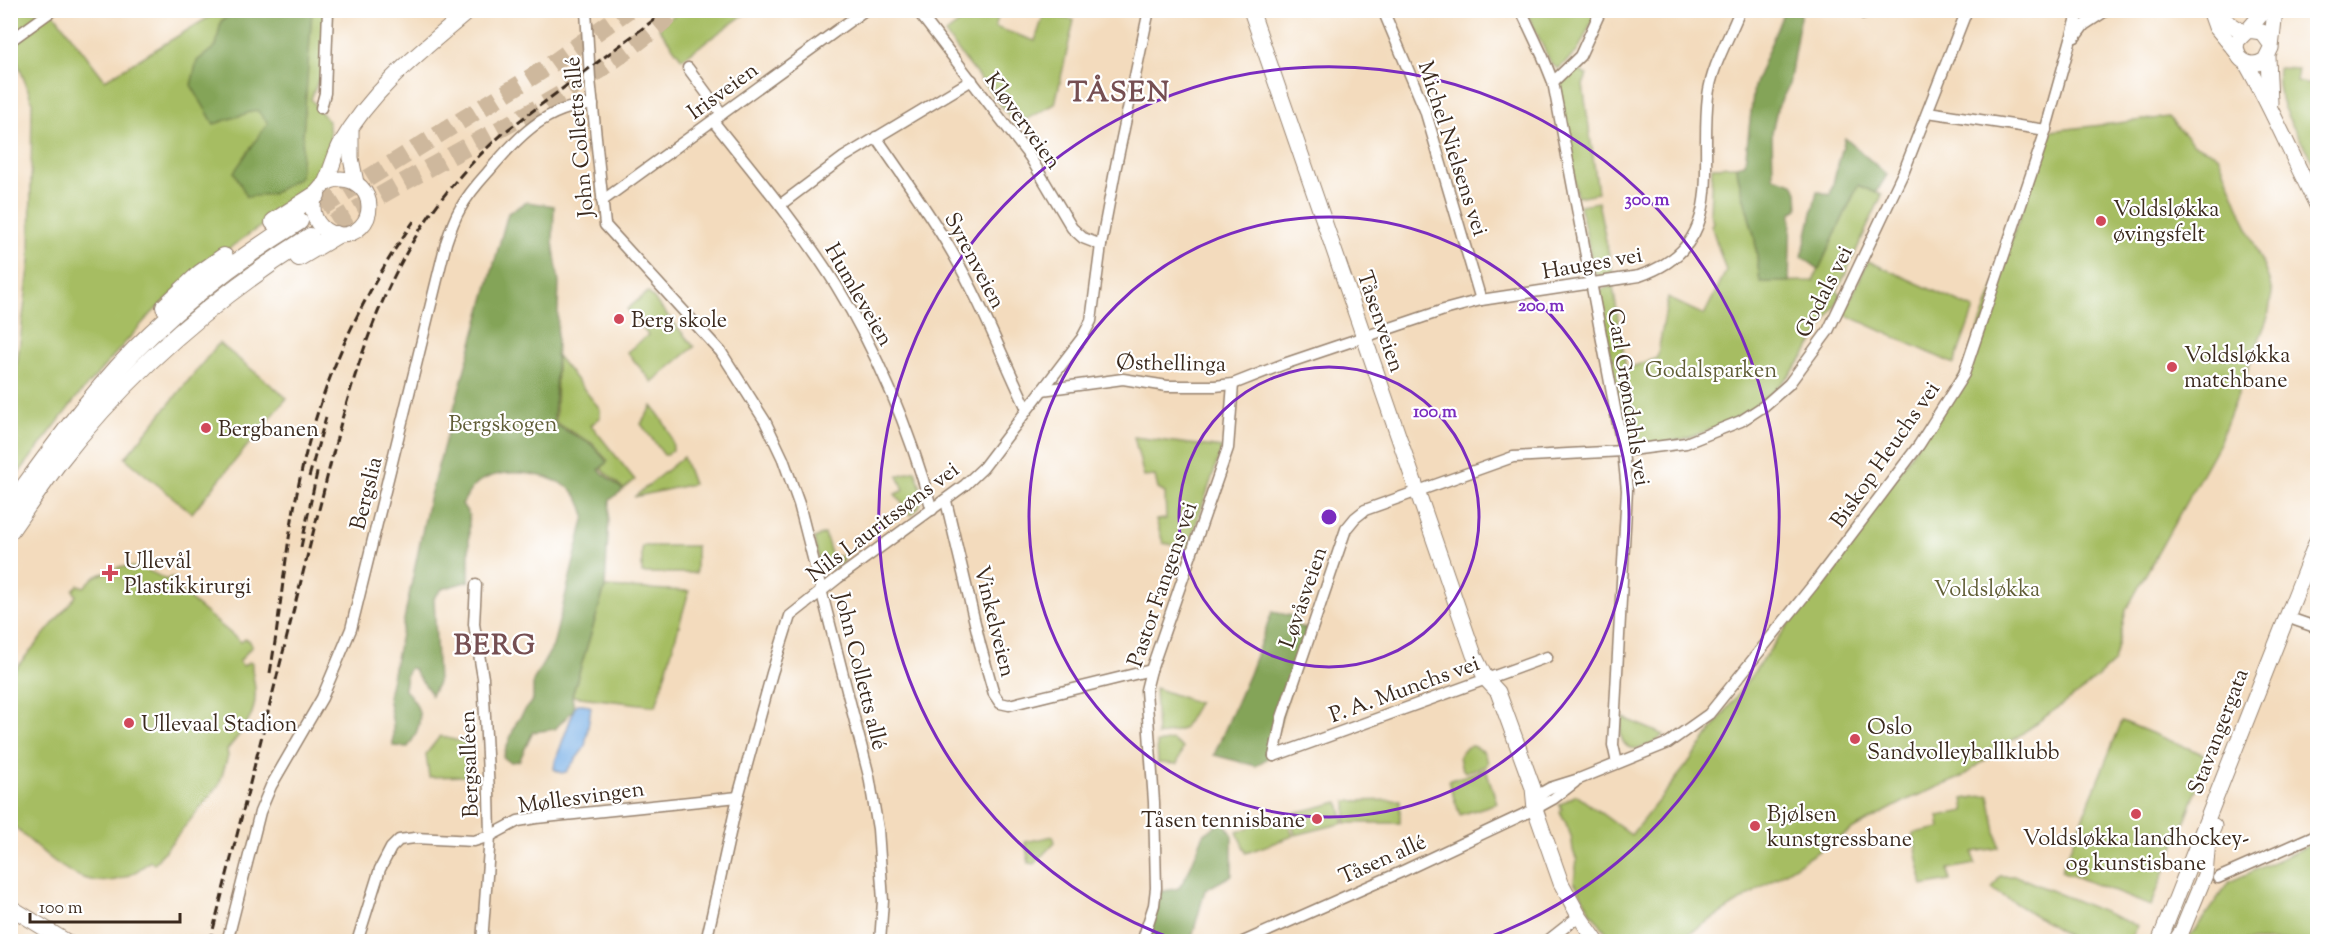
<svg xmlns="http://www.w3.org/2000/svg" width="2328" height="952" viewBox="0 0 2328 952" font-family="'Sorts Mill Goudy',serif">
  <rect width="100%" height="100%" fill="#fff"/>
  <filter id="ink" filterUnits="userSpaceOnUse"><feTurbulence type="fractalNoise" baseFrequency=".0167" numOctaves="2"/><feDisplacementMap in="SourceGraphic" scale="12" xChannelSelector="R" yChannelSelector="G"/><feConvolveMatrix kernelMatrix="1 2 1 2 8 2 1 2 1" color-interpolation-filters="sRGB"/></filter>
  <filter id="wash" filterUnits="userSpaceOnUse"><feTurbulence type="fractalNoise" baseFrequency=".008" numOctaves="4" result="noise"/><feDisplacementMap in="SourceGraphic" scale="24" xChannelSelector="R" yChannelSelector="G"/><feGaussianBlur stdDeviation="1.35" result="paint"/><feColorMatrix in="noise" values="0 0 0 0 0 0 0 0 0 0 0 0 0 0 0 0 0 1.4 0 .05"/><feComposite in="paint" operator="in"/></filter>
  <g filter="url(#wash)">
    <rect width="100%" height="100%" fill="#f3dbbd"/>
    <g fill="#a6bd62" stroke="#707440" stroke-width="1.5">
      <path d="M976 10 1000 11 995 27 1035 41 1044 14 1074 20 1055 104 1016 125 945 34Z"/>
      <path d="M11 11H52L105 80 219 11H332L329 54 311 99 328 121 331 141 325 172 304 199 255 230 193 274 147 318 77 397 15 478 11 473 10 421 30 261 32 101 11 44Z"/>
      <path d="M680 11V10L749 11 682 59 659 28 662 24Z"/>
      <path d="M1526 11H1597L1577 52 1558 69 1551 63Z"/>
      <path d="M1581 63 1582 73 1587 75 1583 85 1598 193 1577 197 1560 95 1562 82Z"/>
      <path d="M2278 68 2298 69 2296 82 2317 86V166L2313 163C2299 133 2274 107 2278 68Z"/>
      <path d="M2168 117 2193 144 2218 155 2269 280 2272 293 2268 317 2219 443 2126 610 2114 662 2088 686 1960 778 1909 799 1855 828 1677 941H1613L1591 912 1574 881 1577 860C1570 848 1574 846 1571 836 1569 830 1563 817 1560 812L1562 809 1559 805 1576 795 1631 835 1686 766 1910 456 1963 372 2051 131Z"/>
      <path d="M1737 166 1738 176 1755 239 1760 282 1813 281 1859 184 1882 195 1837 292 1841 295C1801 367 1775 408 1693 436 1675 443 1653 443 1634 446L1626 441 1599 294 1602 289 1613 286 1626 369 1657 358 1668 298 1704 315 1726 271 1711 225 1713 222 1710 213 1712 167Z"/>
      <path d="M1598 202 1613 274 1600 277 1594 272 1580 205Z"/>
      <path d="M1868 261 1974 309 1954 364 1844 314Z"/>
      <path d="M648 292 694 347 652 382 627 352 648 335 627 309Z"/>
      <path d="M219 343 287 398 192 513 125 458Z"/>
      <path d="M558 357 600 409V418L591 425 635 480 624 489 601 469 608 461 592 443 556 423 557 359Z"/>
      <path d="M652 406C662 418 673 434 673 450L667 455H664L641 424Z"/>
      <path d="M1134 437 1222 448 1188 548 1163 543 1156 520 1166 519 1165 493 1158 489 1155 476 1144 477Z"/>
      <path d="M683 457 693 484 634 497Z"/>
      <path d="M915 470C921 488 929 502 911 515L895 494 904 490 898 476Z"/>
      <path d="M825 534 832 557 841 556 844 561 832 568 825 567 819 561 814 538Z"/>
      <rect x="642" y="546" width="54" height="27"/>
      <path d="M119 567C138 566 150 570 166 580L171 577 177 580 175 587 241 642 245 639 249 640 252 646 239 662 243 666 249 662 252 663C251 672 255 681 255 691 257 716 242 731 227 750L228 756 219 785 154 864 150 861C94 910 54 861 11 824V674L76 596 73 590 78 585 84 587 94 577Z"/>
      <path d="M605 587 689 591 656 706 572 696Z"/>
      <path d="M1155 688 1198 703 1183 729 1157 736Z"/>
      <path d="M1624 718 1659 733 1664 735C1642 752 1617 758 1621 721Z"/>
      <path d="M2122 721 2210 757 2151 906 2061 871Z"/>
      <path d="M440 736 466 743 469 776 429 777 426 754Z"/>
      <path d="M1172 740 1183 748 1177 764 1158 763 1157 743Z"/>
      <path d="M1472 746 1483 751 1488 762 1486 766 1465 772 1461 767 1459 756 1467 747Z"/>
      <path d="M1486 769 1497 803 1460 815 1448 781Z"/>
      <path d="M1989 795 1999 848 1973 852 1975 864 1948 869 1950 881 1923 886 1913 833 1940 828 1938 816 1965 811 1963 799Z"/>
      <path d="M1400 800V823H1346V801Z"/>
      <path d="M1339 802 1344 823 1295 835 1290 814Z"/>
      <path d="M1285 814 1293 836 1246 853 1237 832Z"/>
      <path d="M1053 836 1055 842 1034 864 1029 863 1025 842Z"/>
      <path d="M2317 842V941H2187L2229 882Z"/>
      <path d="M2000 876H2016L2138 926 2129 941H2076L1992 889Z"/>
    </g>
    <g fill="#84a458" stroke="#60673b" stroke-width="1.5">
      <path d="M238 10 312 11 300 177 272 194 247 197 234 172 268 123 257 110 214 124 191 85 197 61 216 46 221 21Z"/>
      <path d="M1784 11H1801L1789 85 1777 109 1772 132 1773 177 1793 183 1797 192 1798 209 1791 213 1789 282H1760L1755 239 1738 176 1737 166 1745 164 1754 86Z"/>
      <path d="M1845 138 1887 175 1876 193 1858 185 1819 269 1802 257 1817 191 1830 195Z"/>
      <path d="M527 202 554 206 553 242 559 283 554 424 591 444 607 462 599 470 623 490 610 500 605 587 572 696 574 709 555 729 533 732 519 761 510 762 503 757 516 723 533 699V681L553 646 585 516C583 507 577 493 569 488 545 472 500 465 475 485 470 489 466 498 462 504L469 515V581L442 589 434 598 438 683 431 695C427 684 418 680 414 669L410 668 406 675 404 689C424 708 424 724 408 747L393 746V724L388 697 429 499 508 213Z"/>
      <path d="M1272 612 1299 617 1297 626 1307 629 1270 756 1256 766 1214 755 1249 674Z"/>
      <path d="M1223 821 1232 834V875L1205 890 1191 941 1148 942 1160 892 1179 888 1187 875 1204 834Z"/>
    </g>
    <path fill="#77afe6" stroke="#596c82" stroke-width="1.5" d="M576 704H584L591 707 585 747 566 772 561 773 554 769 555 762Z"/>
  </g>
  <g filter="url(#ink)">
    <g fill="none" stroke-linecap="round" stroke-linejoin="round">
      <g stroke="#ceb89d" stroke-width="18" stroke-dasharray="18 9" stroke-linecap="butt">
        <path d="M299 221 546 68 628 10"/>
        <path d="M310 237C355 210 400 184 445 159 526 115 608 73 676 10"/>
      </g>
      <g stroke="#97826e" stroke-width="13">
        <g id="street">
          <path d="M586 10 590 79 605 225 721 352 765 421 783 459 799 504 869 776 878 829 883 901 880 942"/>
          <path d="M917 10 1030 157 1072 228 1083 238 1101 245"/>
          <path d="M1383 10 1425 110 1481 300"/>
          <path d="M1521 10 1543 57 1553 82 1623 451 1627 490 1613 745 1617 763"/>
          <path d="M1864 14 1866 10"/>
          <path d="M2075 37 2084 25 2107 10"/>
          <path d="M10 41 53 10"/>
          <path d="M688 68 722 114"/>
          <path d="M1553 82 1580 56 1601 10"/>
          <path d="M321 108 325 93 328 10"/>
          <path d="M1928 112 2046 130"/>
          <path d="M713 121C755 174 800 227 836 285 879 355 910 431 932 510"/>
          <path d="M876 137C902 175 929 212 952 252 981 302 1002 356 1027 409"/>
          <path d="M602 201 865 10"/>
          <path d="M780 205 844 157 972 80"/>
          <path d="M1042 390 1123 379 1167 386H1215L1233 384 1284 364 1444 310 1481 300 1639 276C1729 246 1699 168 1708 96 1712 65 1729 39 1740 10"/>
          <path d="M946 501 980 644 994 694 1000 703 1009 705 1151 670"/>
          <path d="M476 585 474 624 483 678 489 793 490 836 482 942"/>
          <path d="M2295 620 2318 628"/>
          <path d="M1274 756 1282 717 1346 529 1355 518 1365 510 1513 457 1623 451 1686 443 1741 421 1764 406 1789 384 1828 331 1904 171 1967 10"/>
          <path d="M1274 756 1547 657"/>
          <path d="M1536 806 1543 792 1550 788 1579 779 1668 743 1709 714 1813 585 1919 445 1964 374 2043 139 2079 10"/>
          <path d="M2218 878 2318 834"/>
          <path d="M227 942 260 812 271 786 322 698 351 629 446 243C450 231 454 219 460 209 467 196 478 183 488 172 515 140 547 104 593 105"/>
          <path d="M357 942 380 869 391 848 399 840 415 838 474 841 490 836 518 821 536 818 738 797"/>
          <path d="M706 942 738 797 772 673 790 616 838 578 965 485 983 468 1082 338 1091 321 1101 245 1116 166 1149 10"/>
          <path d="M1142 942 1154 905 1156 888 1154 802 1146 690 1151 670 1228 448 1233 384"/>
          <path d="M1243 942 1401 872 1535 809 1553 799 1575 782"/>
          <path d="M1546 942 1579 916"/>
        </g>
      </g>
      <g stroke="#97826e" stroke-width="17">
        <g id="secondary">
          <path d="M1251 10 1474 655 1486 679 1498 692 1533 788 1535 809 1561 883 1579 916 1597 942"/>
          <path d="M2210 10 2216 27 2236 51"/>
          <path d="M2211 11 2244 33"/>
          <path d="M2248 30 2265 10"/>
          <path d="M2270 43 2262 32 2248 30 2237 41C2233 59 2249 70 2265 60L2271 48 2275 10"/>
          <path d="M2268 57 2270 103"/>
          <path d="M2246 63C2273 110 2293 159 2318 207"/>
          <path d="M351 130V158L356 183"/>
          <circle cx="341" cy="207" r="28"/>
          <path d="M325 183C331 171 334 157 340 145 372 89 421 51 470 10"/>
          <path d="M10 907 67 942"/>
          <path d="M2159 942 2318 538"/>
          <path d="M2175 942 2181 933 2205 875 2208 840 2214 826"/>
        </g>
      </g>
      <g stroke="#97826e" stroke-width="20">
        <g id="highway">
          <path d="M274 222 316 195"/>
          <path d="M299 257 336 235"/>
          <path d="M165 307 200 274 224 257"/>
          <path d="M10 507C54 447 97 385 151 334 196 291 246 254 299 221"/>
          <path d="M10 530C26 507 42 484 58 462 127 373 215 297 310 237"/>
        </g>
      </g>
      <use href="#street" stroke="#fff" stroke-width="10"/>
      <use href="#secondary" stroke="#fff" stroke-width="15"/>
      <use href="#highway" stroke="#fff" stroke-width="18"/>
      <g stroke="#3b2a1e" stroke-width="3" stroke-dasharray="9 4.5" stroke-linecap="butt">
        <path d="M309 477 326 417"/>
        <path d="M301 547 318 468"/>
        <path d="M270 673C281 611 285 549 298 488 317 392 358 300 414 221"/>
        <path d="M210 942 340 426C373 309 411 212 506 131L667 10"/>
      </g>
    </g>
  </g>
  <g fill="none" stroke="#7b2cbf" stroke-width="3">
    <circle cx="1329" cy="517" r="150"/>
    <circle cx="1329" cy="517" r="300"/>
    <path d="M1179 941A450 450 0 1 1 1479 941"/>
  </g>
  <g fill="#d1495b" stroke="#fff" stroke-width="2">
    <circle cx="2101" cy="221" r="6"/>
    <circle cx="619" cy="319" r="6"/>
    <circle cx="2172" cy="367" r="6"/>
    <circle cx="206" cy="428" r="6"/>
    <path d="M107 564h6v6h6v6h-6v6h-6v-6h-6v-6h6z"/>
    <circle cx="129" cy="723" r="6"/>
    <circle cx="1855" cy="739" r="6"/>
    <circle cx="2136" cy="814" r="6"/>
    <circle cx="1317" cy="819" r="6"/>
    <circle cx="1755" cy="826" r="6"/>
  </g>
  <g text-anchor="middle" stroke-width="4.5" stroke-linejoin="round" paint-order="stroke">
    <g font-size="22" fill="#3b2a1e" stroke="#fff">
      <text transform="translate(722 90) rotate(-36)" y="8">Irisveien</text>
      <text transform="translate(1024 120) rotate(54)" y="8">Kløverveien</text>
      <text transform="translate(578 137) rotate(-95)" y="8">John Colletts allé</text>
      <text transform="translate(1454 148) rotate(72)" y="8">Michel Nielsens vei</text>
      <text transform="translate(976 260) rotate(62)" y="8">Syrenveien</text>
      <text transform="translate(1592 262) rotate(-10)" y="8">Hauges vei</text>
      <text transform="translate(1823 291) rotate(-63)" y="8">Godals vei</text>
      <text transform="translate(860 294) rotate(60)" y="8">Humleveien</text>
      <text transform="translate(1382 321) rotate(71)" y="8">Tåsenveien</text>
      <text transform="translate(1171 362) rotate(1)" y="8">Østhellinga</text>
      <text transform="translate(1630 397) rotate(81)" y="8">Carl Grøndahls vei</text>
      <text transform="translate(1884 454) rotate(-55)" y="8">Biskop Heuchs vei</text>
      <text transform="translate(365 493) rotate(-76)" y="8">Bergslia</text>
      <text transform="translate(882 521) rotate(-37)" y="8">Nils Lauritssøns vei</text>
      <text transform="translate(1161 584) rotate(-71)" y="8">Pastor Fangens vei</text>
      <text transform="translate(1302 597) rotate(-71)" y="8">Løvåsveien</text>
      <text transform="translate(996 621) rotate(76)" y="8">Vinkelveien</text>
      <text transform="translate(862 671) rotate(76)" y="8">John Colletts allé</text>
      <text transform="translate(1404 688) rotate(-20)" y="8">P. A. Munchs vei</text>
      <text transform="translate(2217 731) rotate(-69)" y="8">Stavangergata</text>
      <text transform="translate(468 764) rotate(-92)" y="8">Bergsalléen</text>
      <text transform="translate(581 796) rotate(-8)" y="8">Møllesvingen</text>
      <text transform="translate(1382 858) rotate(-24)" y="8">Tåsen allé</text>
    </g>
    <g font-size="22" fill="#3b2a1e" stroke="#fff" text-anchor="start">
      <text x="2113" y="216">Voldsløkka<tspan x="2113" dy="25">øvingsfelt</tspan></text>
      <text x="631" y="327">Berg skole</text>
      <text x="2184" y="362">Voldsløkka<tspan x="2184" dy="25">matchbane</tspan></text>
      <text x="218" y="436">Bergbanen</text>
      <text x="124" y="568">Ullevål<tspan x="124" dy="25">Plastikkirurgi</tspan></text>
      <text x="141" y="731">Ullevaal Stadion</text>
      <text x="1867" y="734">Oslo<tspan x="1867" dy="25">Sandvolleyballklubb</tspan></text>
      <text x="1767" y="821">Bjølsen<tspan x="1767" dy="25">kunstgressbane</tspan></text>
      <text x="1305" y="827" text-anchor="end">Tåsen tennisbane</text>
      <text x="2136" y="845" text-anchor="middle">Voldsløkka landhockey-<tspan x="2136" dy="25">og kunstisbane</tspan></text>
    </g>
    <g font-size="22" fill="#605d36" stroke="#fff">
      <text x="1711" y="377">Godalsparken</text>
      <text x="503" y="431">Bergskogen</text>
      <text x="1987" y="596">Voldsløkka</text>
    </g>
    <g font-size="28" font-weight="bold" letter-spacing="1.5" fill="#764f52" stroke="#fff">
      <text x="1119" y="101">TÅSEN</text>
      <text x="495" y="654">BERG</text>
    </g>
  </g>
  <circle cx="1329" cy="517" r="9" fill="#7b2cbf" stroke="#fff" stroke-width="3"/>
  <g font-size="18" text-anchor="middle" font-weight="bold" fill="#7b2cbf" stroke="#fff" stroke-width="4.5" stroke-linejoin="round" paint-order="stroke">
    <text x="1647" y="205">300 m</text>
    <text x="1541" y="311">200 m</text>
    <text x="1435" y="417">100 m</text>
  </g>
  <rect width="2328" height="952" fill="none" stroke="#fff" stroke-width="36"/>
  <path d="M30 913v9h150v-9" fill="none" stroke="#3b2a1e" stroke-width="3"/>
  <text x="39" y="913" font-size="18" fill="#3b2a1e" stroke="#ffffff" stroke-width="4.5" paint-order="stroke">100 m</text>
</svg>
